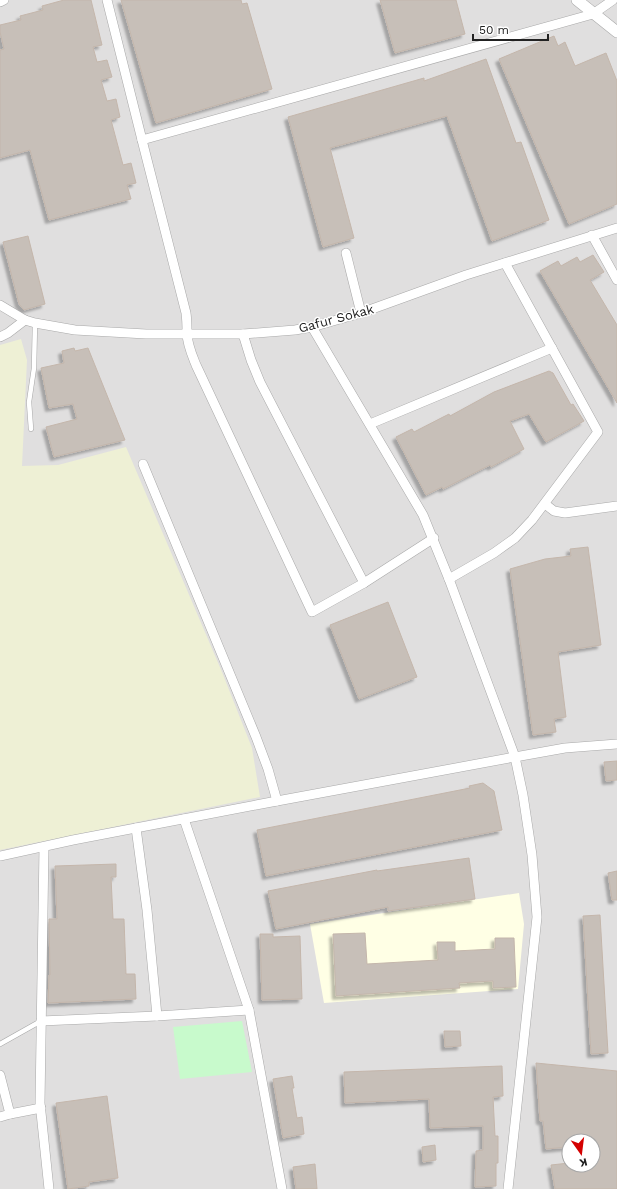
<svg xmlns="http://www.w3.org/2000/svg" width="617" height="1189" viewBox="0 0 617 1189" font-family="'Work Sans',sans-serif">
  <defs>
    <filter id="shadow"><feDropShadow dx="-3.5" dy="3.5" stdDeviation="1" flood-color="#0004"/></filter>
  </defs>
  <rect width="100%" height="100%" fill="#f2efe9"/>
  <path fill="#e0dfdf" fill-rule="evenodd" d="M0 0H617V1189H0ZM569 1141H593V1165H569Z"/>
  <path fill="#ffffe5" d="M519 893 524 924 518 989 324 1003 310 924Z"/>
  <path fill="#eef0d5" d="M21 339 27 360 22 466 58 465 126 447 222 672 252 748 260 797 0 850V345Z"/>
  <path fill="#c8facc" d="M242 1021 252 1072 180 1079 173 1027Z"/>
  <g fill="#c7bfb8" stroke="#c4b6ab" filter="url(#shadow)">
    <path d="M64 0H91L102 45 93 47 97 62 107 60 112 77 101 80 107 101 116 99 120 117 111 120 123 165 131 163 136 183 127 185 131 199 49 220 30 150 0 158V50L4 49 0 32V25L21 20 20 16 43 10 42 6Z"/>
    <path d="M121 0H241L242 4 247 3 272 89 156 123Z"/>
    <path d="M380 0H456L465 34 395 53Z"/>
    <path d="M554 36 558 46 565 42 575 66 606 53 617 81V204L569 224 499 59Z"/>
    <path d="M486 59 516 143 521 142 549 220 492 241 447 116 330 148 354 238 323 247 288 117 424 78V81Z"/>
    <path d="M28 236 45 304 24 310 19 304 3 242Z"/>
    <path d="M593 255 604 272 590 280 617 325V403L540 271 558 261 561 266 577 257 580 262Z"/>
    <path d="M74 348 75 351 88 348 125 440 54 457 46 427 77 419 73 404 49 408 41 368 64 363 62 351Z"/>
    <path d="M549 371 553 373 571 405 573 404 584 421 546 442 529 414 510 421 524 449 491 467 490 465 443 489 442 487 426 495 396 437 412 429 414 432 449 414 450 416 494 392Z"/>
    <path d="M588 547 601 645 558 652 566 717 554 719 556 732 533 735 510 569 545 559 571 556 570 549Z"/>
    <path d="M388 602 417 677 359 699 330 625Z"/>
    <path d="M617 761V780L606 781 604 762Z"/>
    <path d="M483 783 494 791 502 830 266 876 257 830 470 788 469 786Z"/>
    <path d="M469 858 475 899 388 911V907L276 929 268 891 377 870V871Z"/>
    <path d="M116 864V877H111L113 919H124L126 974H135L136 999 48 1003 49 975H50L49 919H57L55 866Z"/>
    <path d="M617 871V900H612L608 873Z"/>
    <path d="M600 915 608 1053 591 1054 583 916Z"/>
    <path d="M365 933 367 964 438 960 437 942H455V951L495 949V938H514L516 987 493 988V981L459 983 460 988 336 996 333 934Z"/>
    <path d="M260 934H273V937L300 936 302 999 262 1000Z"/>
    <path d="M444 1031H460L461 1046 445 1047Z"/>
    <path d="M536 1063 617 1071V1189H555L551 1165 569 1163V1165H593V1141H569V1147L546 1149 543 1121H540Z"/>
    <path d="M502 1066 503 1096 493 1097 495 1136H498V1163H496V1186L475 1187 476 1151 483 1150V1126L430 1128 429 1099 345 1103 344 1072Z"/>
    <path d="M292 1076 294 1088H292L297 1118 302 1117 304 1134 283 1138 273 1079Z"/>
    <path d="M107 1096 118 1178 89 1182V1186L68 1189 56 1103Z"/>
    <path d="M435 1145 436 1160 423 1162 422 1147Z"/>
    <path d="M315 1164 317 1189H296L293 1167Z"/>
  </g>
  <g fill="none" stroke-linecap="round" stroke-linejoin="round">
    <g stroke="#a9a9a9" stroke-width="5.5">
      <g id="service">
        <path d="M31 429 29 402 34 368 35 323"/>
        <path d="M0 1044 41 1021"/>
      </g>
    </g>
    <g stroke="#a9a9a9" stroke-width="10">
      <g id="minor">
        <path d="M107 0 142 140 593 14 613 0"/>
        <path d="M0 2 4 0"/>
        <path d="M142 140 186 313C187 320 187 326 187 333 187 344 192 355 196 365L312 612 364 583 434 538"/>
        <path d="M592 235 617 280"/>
        <path d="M346 253 361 313"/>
        <path d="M0 305 25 320 35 323 75 330 146 334H243L295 330 312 327 361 313 466 275 617 228"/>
        <path d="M243 334 251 360 260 382 364 583"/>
        <path d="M0 337 8 333 25 320"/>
        <path d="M370 424 552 348"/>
        <path d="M143 464 256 737 268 769 277 801"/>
        <path d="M545 504 554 511 565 513 617 506"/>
        <path d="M449 579 494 553 515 538 532 520 598 432 505 263"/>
        <path d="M184 819 249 1010 282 1189"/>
        <path d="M136 828 147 910 157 1016"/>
        <path d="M44 847 40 1103 49 1189"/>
        <path d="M0 856 73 840 277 801 515 757 449 579 423 515 312 327"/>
        <path d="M41 1021 157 1016 249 1010"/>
        <path d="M0 1075 10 1114 0 1117"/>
        <path d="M10 1114 41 1108"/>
        <path d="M508 1189 537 917 532 855 523 795 515 757 565 748 617 744"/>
      </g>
    </g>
    <g stroke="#a9a9a9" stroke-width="12">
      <path id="tertiary" d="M577 0 617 32"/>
    </g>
    <use href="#service" stroke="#fff" stroke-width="4.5"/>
    <use href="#minor" stroke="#fff" stroke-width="9"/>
    <use href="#tertiary" stroke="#fff" stroke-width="11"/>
  </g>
  <g text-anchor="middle" stroke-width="3" stroke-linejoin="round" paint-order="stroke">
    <g font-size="13" fill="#222" stroke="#fff">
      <text transform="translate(336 318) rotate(-15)" y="5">Gafur Sokak</text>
    </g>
  </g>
  <g transform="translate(581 1153) rotate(166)"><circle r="19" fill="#ffffff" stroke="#a7a7a7"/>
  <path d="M0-3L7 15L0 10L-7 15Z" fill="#d40000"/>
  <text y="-6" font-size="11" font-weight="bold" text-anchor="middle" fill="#222222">K</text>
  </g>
  <path d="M473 34v6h75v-6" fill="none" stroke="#222222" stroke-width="2"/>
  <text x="479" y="34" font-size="12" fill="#222222" stroke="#ffffff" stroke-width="3" paint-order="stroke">50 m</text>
</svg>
